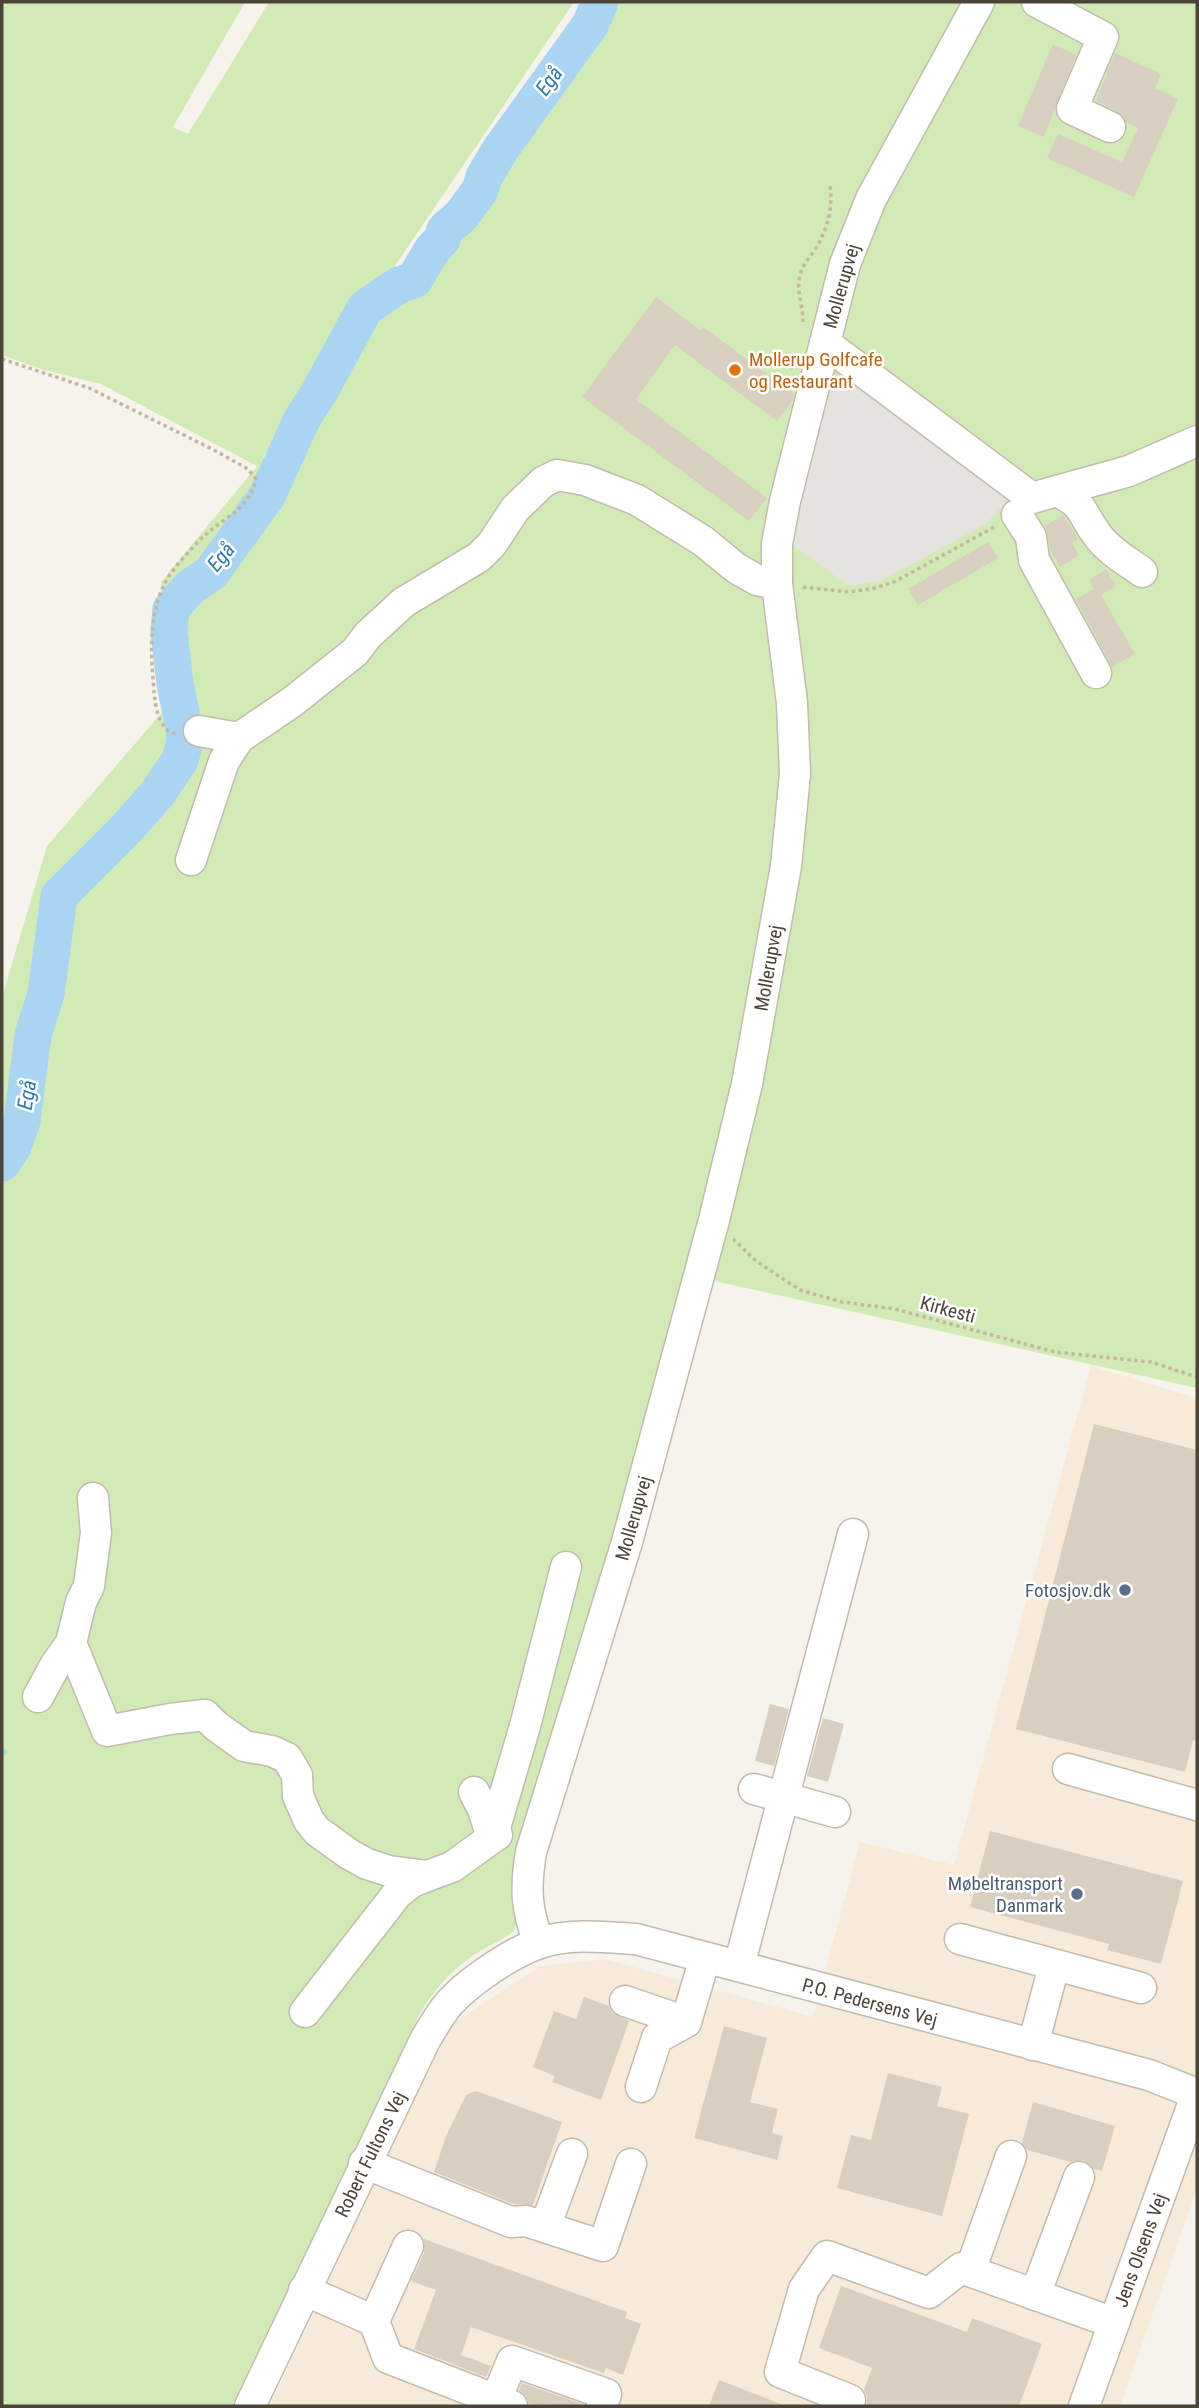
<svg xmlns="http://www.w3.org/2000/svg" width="1199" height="2408" viewBox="0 0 1199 2408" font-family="'Roboto Condensed',sans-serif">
  <rect width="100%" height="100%" fill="#f6f3ec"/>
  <path fill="#f7ead8" d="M1091 1366 1197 1398V2189L1120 2406H270L449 2026 540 1966 605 1959 813 2017 860 1842 954 1865Z"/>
  <path fill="#d2eab5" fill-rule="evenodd" d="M2 2H245L173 127 188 134 269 2H574L367 307 399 285 414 280 432 250 442 240 445 230 461 216 480 190 484 177 500 150 590 25 600 2H1197V1388L692 1276 514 1931C501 1941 485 1947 471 1957 450 1971 433 1992 420 2013L233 2406H2V997L47 846 170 703 161 582 257 466 101 384 44 370 2 355ZM356 322 320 391 264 458 263 457Z"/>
  <path fill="#e5e3e0" d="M852 379 1012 496 986 524 880 581 849 586 787 541 827 380 840 390Z"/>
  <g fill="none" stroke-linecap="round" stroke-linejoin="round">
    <path stroke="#a9d4f2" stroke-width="6" d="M2 1751 4 1752"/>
    <path stroke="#a9d4f2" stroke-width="37" d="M2 1163 12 1148 22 1121 33 1035 46 994 59 896 127 828 157 794 180 760 184 745 185 732 175 684 169 631 171 609 189 588 211 573 267 496 302 419 320 391 365 308 399 285 414 280 432 250 442 239 445 230 461 216 480 190 484 177 500 150 590 25 600 2"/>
  </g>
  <g fill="#d8cfc1">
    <path d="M1053 44 1076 55 1044 137 1018 126Z"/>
    <path d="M1115 53 1161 74 1155 88 1178 99 1134 197 1047 158 1058 134 1122 162 1138 128 1126 122 1117 111 1096 101Z"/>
    <path d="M656 297 700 330 703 327 794 394 793 400 777 421 675 345 636 399 767 498 749 521 582 397Z"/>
    <path d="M1063 515 1078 539 1072 543 1079 555 1060 567 1051 552 1045 526Z"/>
    <path d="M988 542 998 558 918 605 908 589Z"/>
    <path d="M1106 569 1116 586 1101 595 1135 654 1112 667 1076 599 1094 589 1089 580Z"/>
    <path d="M1094 1424 1197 1450V1741L1193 1740 1185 1772 1016 1729Z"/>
    <path d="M770 1704 789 1709 774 1766 755 1761Z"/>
    <path d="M823 1718 844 1724 828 1782 807 1776Z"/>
    <path d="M990 1831 1183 1881 1161 1964 1107 1950 1109 1944 970 1907Z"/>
    <path d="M584 1997 609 2006 612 2013 629 2021 601 2100 552 2082 555 2076 533 2067 554 2011 576 2019Z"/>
    <path d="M724 2026 767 2038 750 2102 778 2109 772 2133 783 2136 777 2160 694 2138Z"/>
    <path d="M888 2073 942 2087 937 2106 969 2114 942 2216 837 2188 851 2135 871 2140Z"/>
    <path d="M476 2091 562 2122 533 2205 514 2204 434 2172 446 2136 466 2095Z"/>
    <path d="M1033 2102 1115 2126 1102 2171 1094 2169 1084 2160 1071 2162 1027 2150 1022 2143Z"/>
    <path d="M424 2239 627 2312 625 2318 641 2324 623 2375 606 2368 604 2373 471 2327 461 2355 491 2366 486 2377 414 2349 436 2290 411 2281 424 2253Z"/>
    <path d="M841 2286 967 2332 972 2318 1042 2344 1019 2406H867V2396L864 2390 872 2368 819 2348Z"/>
    <path d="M719 2380 783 2405V2406H709Z"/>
    <path d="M522 2383 585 2405V2406L529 2404 526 2396 519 2390Z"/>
  </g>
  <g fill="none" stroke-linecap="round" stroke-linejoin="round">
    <g stroke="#c2bbae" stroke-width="33">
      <g id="minor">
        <path d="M1037 2 1103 37 1072 109 1110 127"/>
        <path d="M825 343 1032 498 1129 471 1197 441"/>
        <path d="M1057 491C1087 506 1080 513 1098 536 1109 551 1127 561 1142 572"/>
        <path d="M1017 515 1031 537 1034 560 1096 673"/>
        <path d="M199 731 239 738"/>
        <path d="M191 860 224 761 239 738 292 702 355 652 368 635 404 602 479 557 492 544 515 509 543 482 557 475 585 480 637 500 703 541 736 568 757 580 777 584"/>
        <path d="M71 1643 107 1731 170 1719 205 1715 216 1726 244 1746 272 1751 287 1758 297 1775 298 1796 309 1821 317 1831 349 1854 367 1864 389 1871 427 1876 452 1867 492 1838 525 1726 566 1567"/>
        <path d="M38 1697 56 1664 71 1643 81 1602 89 1586 96 1533 93 1498"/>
        <path d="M1068 1769 1197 1805"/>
        <path d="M754 1789 835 1812"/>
        <path d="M474 1792 483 1809 492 1838 497 1835"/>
        <path d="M960 1939 1141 1988"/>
        <path d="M539 1943C526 1909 525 1889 531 1852L627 1542 714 1220 747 1084 786 866 795 774 792 703 777 584V544L785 501 845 264 871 199 979 2"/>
        <path d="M739 1966 853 1534"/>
        <path d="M625 2001 686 2022 705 1958"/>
        <path d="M305 2012 397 1894 412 1882 427 1876"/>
        <path d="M1033 2045 1054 1966"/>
        <path d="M641 2087 657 2038 686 2022"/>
        <path d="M364 2163 511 2222 526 2221 603 2246 631 2164"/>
        <path d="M545 2227 572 2154"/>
        <path d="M970 2271 1011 2156"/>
        <path d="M304 2290 374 2321 388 2358 512 2406"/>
        <path d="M1035 2295 1079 2177"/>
        <path d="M374 2321 408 2246"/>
        <path d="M496 2400 512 2361 606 2394 602 2406"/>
        <path d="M250 2406 426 2038C433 2027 439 2016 447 2006 465 1984 512 1952 540 1943 570 1933 604 1937 636 1939L1149 2075 1197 2094"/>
        <path d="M849 2406 850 2400 780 2372 804 2289 827 2256 929 2293 961 2268 1114 2323"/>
        <path d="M1084 2406 1197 2093"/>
      </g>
    </g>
    <g stroke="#c4b79f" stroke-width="3.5" stroke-dasharray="3.5 3.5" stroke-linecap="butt">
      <path d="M803 322C803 306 795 287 801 272 804 263 811 256 816 248 828 228 833 208 830 185"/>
      <path d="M2 359 89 388 212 449 248 469 256 479C249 510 224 517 203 537 192 548 171 570 165 583 147 618 151 662 155 700 156 712 163 734 176 733"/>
      <path d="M793 369 789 365 796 352"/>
      <path d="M803 587 848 592 876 588 896 581 996 526"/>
      <path d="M733 1239 756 1261 800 1290 842 1302 895 1309 1055 1352 1151 1362 1197 1377"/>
    </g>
    <use href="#minor" stroke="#fff" stroke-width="30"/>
  </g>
  <circle fill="#e8710a" stroke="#fff" stroke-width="2.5" cx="735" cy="370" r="7"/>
  <g fill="#5c6f8a" stroke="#fff" stroke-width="2.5">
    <circle cx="1125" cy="1590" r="7"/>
    <circle cx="1077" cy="1894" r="7"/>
  </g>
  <g text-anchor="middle" stroke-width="5" stroke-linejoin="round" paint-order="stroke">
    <g font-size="19" fill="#4b4439" stroke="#fff">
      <text transform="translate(841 286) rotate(-74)" y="7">Mollerupvej</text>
      <text transform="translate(768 968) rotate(-80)" y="7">Mollerupvej</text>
      <text transform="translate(948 1309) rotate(15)" y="7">Kirkesti</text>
      <text transform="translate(633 1518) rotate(-74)" y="7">Mollerupvej</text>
      <text transform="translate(870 2002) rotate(15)" y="7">P.O. Pedersens Vej</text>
      <text transform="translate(370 2154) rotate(-64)" y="7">Robert Fultons Vej</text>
      <text transform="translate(1140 2250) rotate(-70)" y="7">Jens Olsens Vej</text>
    </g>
    <g font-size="19" fill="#c56008" stroke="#fff" text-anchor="start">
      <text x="749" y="366">Mollerup Golfcafe<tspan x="749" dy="22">og Restaurant</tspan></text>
    </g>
    <g font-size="19" fill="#4e5e75" stroke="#fff" text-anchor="end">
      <text x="1111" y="1597">Fotosjov.dk</text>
      <text x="1063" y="1890">Møbeltransport<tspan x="1063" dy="22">Danmark</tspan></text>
    </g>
    <g font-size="21" font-style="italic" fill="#2e7ab2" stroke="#fff">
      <text transform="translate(549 81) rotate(-54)" y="7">Egå</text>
      <text transform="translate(221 557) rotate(-51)" y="7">Egå</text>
      <text transform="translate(27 1095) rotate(-81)" y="7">Egå</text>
    </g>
  </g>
  <rect width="1199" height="2408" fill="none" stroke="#4b4439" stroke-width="7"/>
</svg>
